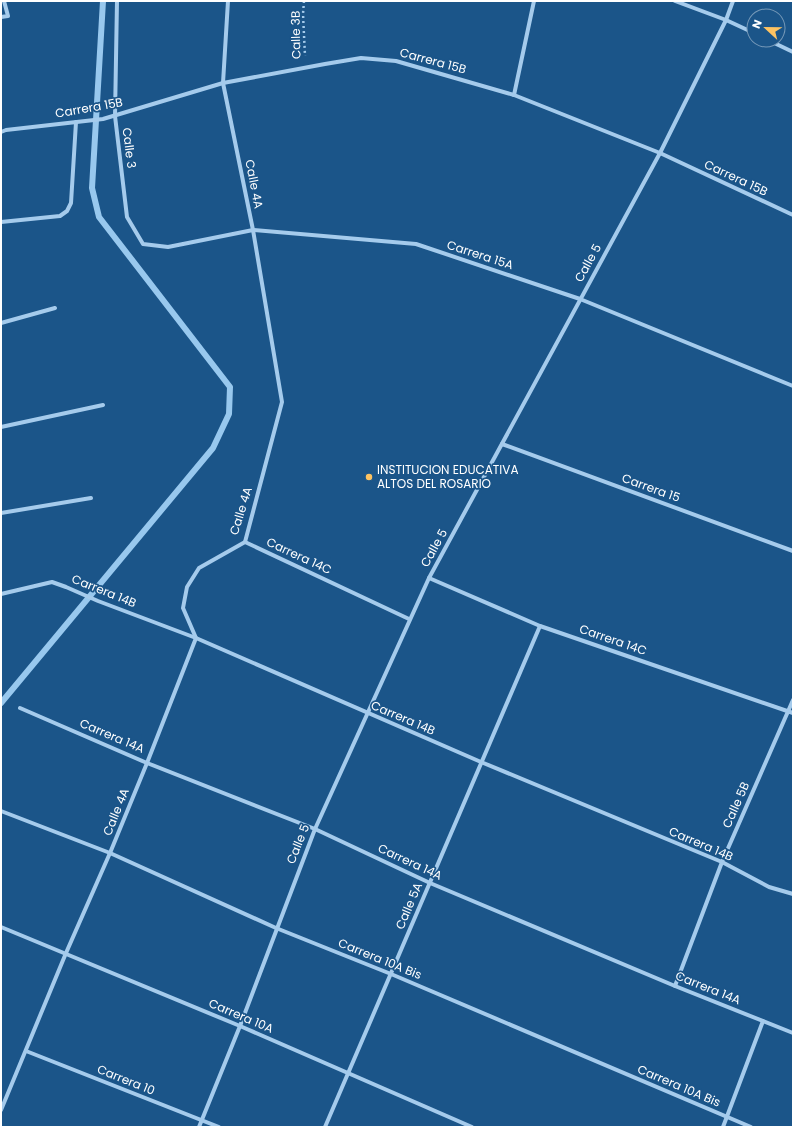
<svg xmlns="http://www.w3.org/2000/svg" width="794" height="1128" viewBox="0 0 794 1128" font-family="Poppins,sans-serif">
  <rect width="100%" height="100%" fill="#1b5589"/>
  <g fill="none" stroke-linecap="round" stroke-linejoin="round">
    <path stroke="#98c8ee" stroke-width="6" d="M1 703 213 448 229 414 230 387 99 217 92 188 103 1"/>
    <path stroke="#a5cbec" stroke-width="2.5" stroke-dasharray="2 3" stroke-linecap="butt" d="M304 1 303 14 305 56"/>
    <g stroke="#a5cbec" stroke-width="4">
      <path d="M117 1 115 116 127 217 143 244 168 247 253 230 416 244 580 299 793 386"/>
      <path d="M675 1 726 20 754 33"/>
      <path d="M1 17 8 16 4 1"/>
      <path d="M768 40 793 52"/>
      <path d="M514 95 534 1"/>
      <path d="M1 132 6 130 103 119 223 83 325 64 361 58 396 61 514 95 660 153 793 215"/>
      <path d="M1 222 60 216 67 211 71 203 76 122"/>
      <path d="M1 323 55 308"/>
      <path d="M1 427 103 405"/>
      <path d="M502 444 793 551"/>
      <path d="M1 513 91 498"/>
      <path d="M245 542 409 619"/>
      <path d="M429 578 540 626 793 713"/>
      <path d="M1 594 52 582 66 587 98 601 196 638 481 762 722 862 769 887 793 894"/>
      <path d="M20 708 147 763 315 829 430 883 675 986 793 1033"/>
      <path d="M1 811 110 853 276 928 391 974 751 1127"/>
      <path d="M1 927 240 1026 472 1127"/>
      <path d="M675 986 722 862 793 700"/>
      <path d="M26 1051 219 1127"/>
      <path d="M1 1110 66 953 110 853 147 763 196 638 183 608 187 587 199 568 245 542 282 402 253 230 223 83 228 1"/>
      <path d="M199 1127 240 1026 315 829 429 578 660 153 726 20 733 1"/>
      <path d="M325 1127 540 626"/>
      <path d="M723 1127 763 1021"/>
    </g>
  </g>
  <circle fill="#fdc362" stroke="#1b5589" stroke-width="1.5" cx="369" cy="477" r="4"/>
  <g text-anchor="middle" stroke-width="3.5" stroke-linejoin="round" paint-order="stroke">
    <g font-size="12" fill="#fff" stroke="#1b5589">
      <text transform="translate(296 35) rotate(-91)" y="4">Calle 3B</text>
      <text transform="translate(433 61) rotate(15)" y="4">Carrera 15B</text>
      <text transform="translate(89 108) rotate(-10)" y="4">Carrera 15B</text>
      <text transform="translate(129 148) rotate(83)" y="4">Calle 3</text>
      <text transform="translate(736 178) rotate(25)" y="4">Carrera 15B</text>
      <text transform="translate(254 184) rotate(79)" y="4">Calle 4A</text>
      <text transform="translate(480 255) rotate(18)" y="4">Carrera 15A</text>
      <text transform="translate(588 263) rotate(-61)" y="4">Calle 5</text>
      <text transform="translate(651 488) rotate(20)" y="4">Carrera 15</text>
      <text transform="translate(241 511) rotate(-73)" y="4">Calle 4A</text>
      <text transform="translate(434 548) rotate(-61)" y="4">Calle 5</text>
      <text transform="translate(299 556) rotate(25)" y="4">Carrera 14C</text>
      <text transform="translate(104 591) rotate(22)" y="4">Carrera 14B</text>
      <text transform="translate(613 640) rotate(19)" y="4">Carrera 14C</text>
      <text transform="translate(403 718) rotate(23)" y="4">Carrera 14B</text>
      <text transform="translate(112 736) rotate(23)" y="4">Carrera 14A</text>
      <text transform="translate(736 805) rotate(-66)" y="4">Calle 5B</text>
      <text transform="translate(116 812) rotate(-68)" y="4">Calle 4A</text>
      <text transform="translate(298 844) rotate(-68)" y="4">Calle 5</text>
      <text transform="translate(701 844) rotate(23)" y="4">Carrera 14B</text>
      <text transform="translate(410 862) rotate(25)" y="4">Carrera 14A</text>
      <text transform="translate(409 906) rotate(-67)" y="4">Calle 5A</text>
      <text transform="translate(380 959) rotate(22)" y="4">Carrera 10A Bis</text>
      <text transform="translate(708 988) rotate(22)" y="4">Carrera 14A</text>
      <text transform="translate(241 1016) rotate(23)" y="4">Carrera 10A</text>
      <text transform="translate(126 1080) rotate(22)" y="4">Carrera 10</text>
      <text transform="translate(679 1086) rotate(23)" y="4">Carrera 10A Bis</text>
    </g>
    <g font-size="12" fill="#fff" stroke="#1b5589" text-anchor="start">
      <text x="377" y="474">INSTITUCION EDUCATIVA<tspan x="377" dy="14">ALTOS DEL ROSARIO</tspan></text>
    </g>
  </g>
  <rect width="794" height="1128" fill="none" stroke="#ffffff" stroke-width="4"/>
  <g transform="translate(766 28) rotate(292)"><circle r="19" fill="#1b5589" stroke="#7699b8"/>
  <path d="M0-3L7 15L0 10L-7 15Z" fill="#fdc362"/>
  <text y="-6" font-size="11" font-weight="bold" text-anchor="middle" fill="#ffffff">N</text>
  </g>
</svg>
